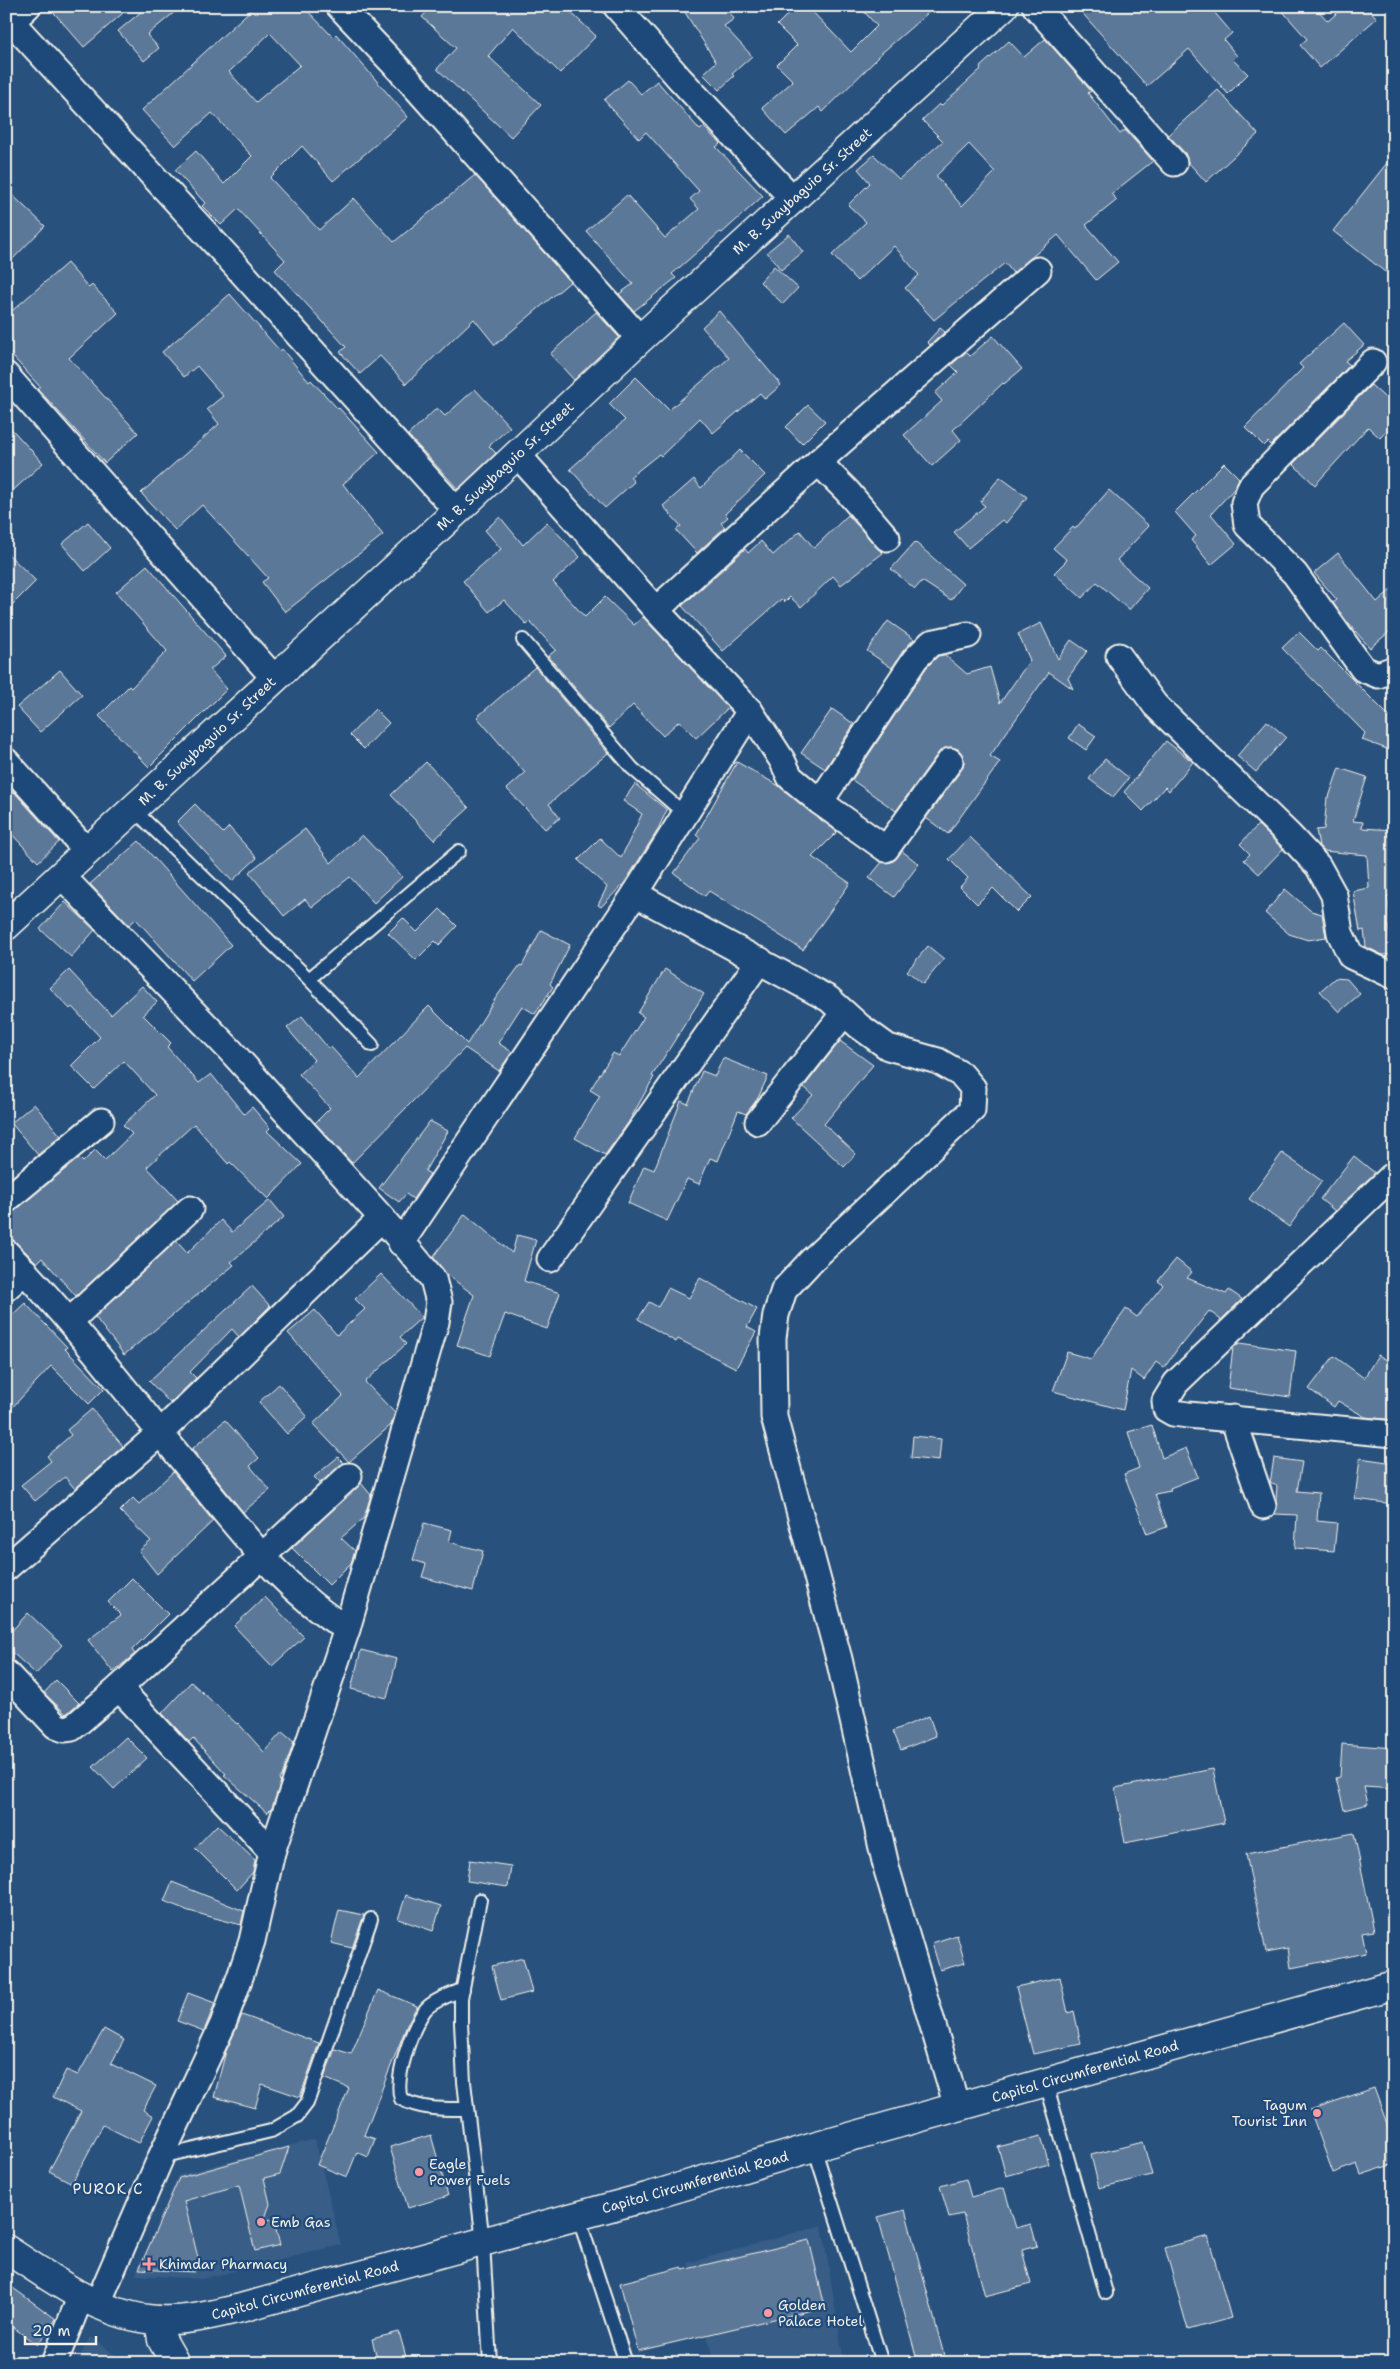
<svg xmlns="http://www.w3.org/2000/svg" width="1400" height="2369" viewBox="0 0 1400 2369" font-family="'Shantell Sans',sans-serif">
  <rect width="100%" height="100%" fill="#28517e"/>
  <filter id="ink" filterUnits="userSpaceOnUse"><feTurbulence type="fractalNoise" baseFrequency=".02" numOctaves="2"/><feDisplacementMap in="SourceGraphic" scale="10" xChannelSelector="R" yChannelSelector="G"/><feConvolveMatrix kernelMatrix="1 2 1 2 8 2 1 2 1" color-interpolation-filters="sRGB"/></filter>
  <g filter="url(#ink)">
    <g fill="#375d86">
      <path d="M315 2139 341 2245 202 2279 135 2275 178 2175Z"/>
      <path d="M822 2225 844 2363H714L688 2263Z"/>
      <path d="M90 2336 126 2363H77Z"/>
    </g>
    <g fill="#5b7899" stroke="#f4f1e8" fill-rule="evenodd">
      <path d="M48 6H131L84 47Z"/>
      <path d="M148 6H182L147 35 159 48 144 61 118 31Z"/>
      <path d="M255 6H303L333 37 336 34 408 117 333 181 302 146 270 178 319 230 354 198 394 242 475 175 570 282 495 345 474 319 406 384 380 356 360 374 340 352 346 347 275 270 285 260 238 209 221 225 202 206 205 203 175 170 196 151 224 184 252 156 212 113 175 146 142 110ZM270 33 300 65 256 102 229 72Z"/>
      <path d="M432 6H564L596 36 560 73 513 27 488 56 541 105 511 137 437 69 456 48 422 17Z"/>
      <path d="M681 6H726L734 19 724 26 752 56 732 74 734 76 719 90 703 74 716 62Z"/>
      <path d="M796 6H807L851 52 877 26 859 6H936L877 57 878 58 823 112 819 107 786 135 762 108 793 81 777 65 797 45 777 25Z"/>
      <path d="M1076 6H1209L1232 33 1224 40 1237 56 1233 60 1248 74 1228 94 1189 49 1147 86Z"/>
      <path d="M1278 6H1314L1328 21 1345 6H1366L1377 18 1320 68 1300 45 1307 39Z"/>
      <path d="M1045 39 1091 91 1088 93 1120 134 1125 130 1153 161 1111 194 1117 200 1086 225 1118 262 1096 280 1058 235 1013 273 1005 263 934 320 905 288 919 275 894 246 857 281 832 255 866 222 848 205 870 183 858 169 874 155 899 179 943 141 922 120 939 104 941 106 981 69 980 67 1009 41 1024 57ZM969 144 995 172 962 206 936 176Z"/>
      <path d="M628 80 641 94 657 81 700 130 704 127 720 144 716 147 763 196 722 233 720 232 672 274 676 278 634 311 619 294 633 284 586 231 627 195 665 238 699 209 690 199 699 191 646 132 639 139 604 100Z"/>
      <path d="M1218 90 1258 134 1206 182 1188 162 1185 153 1168 135Z"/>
      <path d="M1394 154V262L1385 272 1333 231Z"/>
      <path d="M6 189 45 226 6 266Z"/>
      <path d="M789 234 803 252 781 270 767 252Z"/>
      <path d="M67 263 89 288 92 285 118 313 69 358 138 433 105 463 38 389 40 387 6 349V316Z"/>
      <path d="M774 266 798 288 783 304 760 282Z"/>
      <path d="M230 294 280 351 282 349 309 382 311 380 338 409 339 408 379 452 343 484 383 535 285 612 262 582 268 578 202 505 175 530 141 493 219 424 207 409 223 396 197 366 184 377 162 352Z"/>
      <path d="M719 311 781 385 765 399 760 393 713 433 700 418 661 456 659 454 630 477 634 482 605 508 570 469 625 420 609 404 636 377 669 410 729 358 702 327Z"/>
      <path d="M596 312 619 337 574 380 550 354Z"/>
      <path d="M1344 323 1364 345 1345 361 1350 365 1271 445 1268 442 1264 446 1245 427 1303 368 1299 364Z"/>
      <path d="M940 328 945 332 930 345 927 342Z"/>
      <path d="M993 336 1022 369 1004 384 1003 383 953 430 961 440 932 466 904 435 942 401 935 393 958 372 951 365 966 352 970 356Z"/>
      <path d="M1371 385 1394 406V423L1380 438 1368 427 1315 485 1293 464Z"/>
      <path d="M475 389 510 427 489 446 496 453 458 489 408 435 437 408 445 416Z"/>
      <path d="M808 405 825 421 802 444 786 427Z"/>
      <path d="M6 423 43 463 6 497Z"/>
      <path d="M740 450 765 475 725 514 728 517 721 523 725 527 697 553 676 530 681 526 663 506 694 479 701 488Z"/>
      <path d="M1224 463 1239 478 1234 489 1211 514 1236 544 1211 565 1191 540 1196 536 1175 512Z"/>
      <path d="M1000 477 1027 497 1006 523 1002 520 968 548 954 532 985 506 980 502Z"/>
      <path d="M1109 490 1149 526 1117 560 1148 588 1129 610 1097 582 1082 598 1054 573 1067 560 1053 548 1073 527 1075 529Z"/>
      <path d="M848 515 883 553 841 585 833 576 801 607 790 597 785 602 782 599 723 651 682 606 745 549 748 553 761 541 773 555 800 531 814 548Z"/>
      <path d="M500 517 523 545 547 522 580 557 553 582 585 617 605 597 634 625 643 617 728 708 696 738 679 721 663 736 633 705 609 728 548 656 556 650 530 622 527 625 504 600 489 612 463 581 501 549 485 530Z"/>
      <path d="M88 522 110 548 85 571 62 544Z"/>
      <path d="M915 542 963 584 951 600 922 581 915 589 891 569Z"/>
      <path d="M6 552 36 581 6 611Z"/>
      <path d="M1338 553 1377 602 1394 587V628L1370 648 1348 623 1333 603 1337 600 1314 573Z"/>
      <path d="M147 565 226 656 210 670 227 689 149 767 99 716 129 686 131 688 167 651 116 592Z"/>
      <path d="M888 621 914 639 903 651 892 668 867 651Z"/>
      <path d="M1041 623 1058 659 1071 640 1087 651 1068 678 1073 689 1049 672 990 756 1000 762 948 834 926 818 962 769 964 762 963 756 958 749 951 747 945 748 939 752 896 811 852 780 926 668 938 656 945 655 967 674 990 667 1000 703 1030 660 1018 634Z"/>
      <path d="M1299 632 1318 651 1321 648 1394 721V731L1387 749 1362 740 1365 733 1282 648Z"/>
      <path d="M535 667 608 753 549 804 560 818 545 829 507 789 525 773 477 717Z"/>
      <path d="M60 670 82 695 40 732 17 707Z"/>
      <path d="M375 709 389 723 364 749 350 735Z"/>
      <path d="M832 709 854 724 825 769 801 753Z"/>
      <path d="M1267 721 1286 737 1256 772 1237 756Z"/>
      <path d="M1078 724 1096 736 1086 750 1069 738Z"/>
      <path d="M1166 741 1193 762 1169 791 1165 787 1143 811 1124 792Z"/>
      <path d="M1105 759 1129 778 1113 797 1089 779Z"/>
      <path d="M426 762 469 808 434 840 391 795Z"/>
      <path d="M737 762 779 786 837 832 812 857 850 883 803 950 709 891 705 896 674 873 700 838 696 835Z"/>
      <path d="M1339 768 1367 777 1353 821 1363 822 1362 828 1394 830V896H1387L1392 926H1388L1392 954 1383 955 1366 947 1364 930 1360 931 1353 891 1369 888 1367 855 1323 851 1319 846 1316 830 1324 829 1327 797H1329Z"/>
      <path d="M6 783 59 842 38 862 6 828Z"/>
      <path d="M635 784 667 810 656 833 625 882 601 907 598 905 607 887 578 860 600 838 621 858 642 814 623 801Z"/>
      <path d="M195 804 223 833 229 827 257 858 232 881 177 822Z"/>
      <path d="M1258 825 1283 849 1259 874 1244 860 1250 854 1240 844Z"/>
      <path d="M305 829 331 863 362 835 402 877 374 903 350 877 312 907 305 899 284 916 249 872Z"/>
      <path d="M970 837 1032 897 1017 912 993 888 977 904 960 887 968 878 949 859Z"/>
      <path d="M139 841 231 945 192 981 136 919 129 925 90 884Z"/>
      <path d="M902 851 919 864 894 897 869 878 882 862H892Z"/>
      <path d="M1285 889 1311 911 1322 914 1326 937 1308 940 1289 934 1265 913Z"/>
      <path d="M65 902 95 930 71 957 40 929Z"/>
      <path d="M440 909 457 926 439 945 435 941 416 960 388 933 403 918 417 932Z"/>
      <path d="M541 930 570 945 550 984 553 987 535 1014 522 1006 498 1043 512 1052 499 1071 465 1048 352 1163 315 1123 330 1108 299 1074 314 1060 287 1028 302 1016 328 1048 330 1046 359 1078 429 1006 467 1044 495 999 520 965 522 966Z"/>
      <path d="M928 946 944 959 923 984 907 971Z"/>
      <path d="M665 969 704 994 652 1076 654 1077 628 1123 605 1155 575 1138 600 1096 590 1090 613 1053 619 1056 644 1017 638 1013Z"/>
      <path d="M69 970 111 1015 142 986 157 1002 143 1015 171 1043 167 1047 199 1083 211 1074 244 1114 252 1107 270 1128 267 1131 302 1164 268 1199 230 1162 228 1164 194 1124 147 1167 178 1201 76 1296 42 1258 37 1263 16 1242 9 1238 6 1235V1216L79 1158 83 1162 95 1150 105 1160 132 1134 123 1125 155 1095 124 1061 94 1089 71 1066 100 1037 72 1007 70 1009 50 988Z"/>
      <path d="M1335 978 1347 979 1360 994 1339 1012 1320 991Z"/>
      <path d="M840 1041 873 1065 824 1124 856 1154 844 1167 791 1118 813 1095 804 1087Z"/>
      <path d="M723 1058 768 1076 758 1098 746 1114 738 1111 718 1161 710 1158 699 1184 687 1179 667 1221 628 1203 644 1166 654 1170 681 1101 688 1104 702 1071 715 1076Z"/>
      <path d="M34 1104 61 1136 38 1155 11 1123Z"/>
      <path d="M430 1121 448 1131 425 1171 430 1174 413 1199 406 1194 399 1202 379 1188Z"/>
      <path d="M1282 1153 1322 1181 1289 1227 1249 1199Z"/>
      <path d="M1354 1156 1375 1173 1335 1211 1320 1199Z"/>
      <path d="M270 1200 284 1217 231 1262 234 1265 124 1355 95 1317 176 1241 187 1253 221 1220 232 1232Z"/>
      <path d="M465 1214 512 1253 517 1235 536 1240 524 1281 560 1293 547 1329 505 1314 490 1356 457 1345 474 1295 446 1274 433 1257Z"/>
      <path d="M1176 1259 1192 1272 1187 1278 1226 1294 1229 1290 1242 1299 1221 1320 1209 1311 1182 1345 1181 1344 1164 1368 1156 1362 1144 1380 1131 1370 1123 1410 1053 1391 1067 1352 1091 1359 1126 1309 1137 1317 1163 1285 1158 1281Z"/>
      <path d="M381 1274 422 1317 400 1337 406 1344 365 1382 395 1413 391 1425 349 1462 313 1424 343 1396 288 1333 315 1310 337 1335 365 1309 355 1299Z"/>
      <path d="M700 1278 757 1309 747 1327 756 1332 736 1368 678 1339 676 1342 638 1319 649 1302 658 1307 668 1288 689 1298Z"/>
      <path d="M252 1286 270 1306 239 1337 232 1329 190 1372 196 1378 170 1403 149 1381Z"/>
      <path d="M25 1303 67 1347 65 1349 104 1389 89 1404 51 1366 6 1414V1321Z"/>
      <path d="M1239 1343 1296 1351 1290 1397 1228 1388 1233 1348Z"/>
      <path d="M1378 1355 1394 1364V1420L1365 1417 1338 1401 1334 1407 1309 1389 1334 1356 1364 1378Z"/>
      <path d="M279 1384 307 1416 287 1434 259 1402Z"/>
      <path d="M92 1409 123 1446 75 1489 65 1477 35 1501 21 1485 51 1461 47 1456 71 1435 67 1430Z"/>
      <path d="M225 1420 259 1458 250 1466 270 1490 243 1512 192 1449Z"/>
      <path d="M1152 1425 1162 1458 1186 1448 1198 1477 1170 1488 1171 1491 1155 1494 1167 1527 1147 1534 1124 1474 1139 1468 1128 1432Z"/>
      <path d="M913 1436 941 1439 939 1461 911 1458Z"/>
      <path d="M338 1457 344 1463 320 1483 314 1477Z"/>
      <path d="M1274 1458 1302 1462 1297 1491 1319 1493 1317 1521 1337 1523 1334 1551 1295 1548 1297 1515 1275 1514 1277 1486 1270 1483Z"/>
      <path d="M1360 1458 1394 1463V1504L1355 1499Z"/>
      <path d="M173 1472 213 1521 157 1574 139 1551 151 1541 120 1511 133 1498 139 1504Z"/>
      <path d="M361 1483 371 1495 364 1518 341 1538 355 1551 351 1563 329 1585 292 1548Z"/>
      <path d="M424 1523 452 1530 449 1542 483 1551 473 1591 422 1577 426 1564 413 1560Z"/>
      <path d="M132 1578 168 1614 132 1650 135 1654 113 1672 88 1640 121 1615 108 1602Z"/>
      <path d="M265 1597 304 1637 272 1666 234 1626Z"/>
      <path d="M28 1613 62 1645 36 1674 6 1647V1637Z"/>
      <path d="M361 1650 397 1659 387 1698 351 1689Z"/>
      <path d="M56 1680 79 1703 66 1714 44 1693Z"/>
      <path d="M191 1682 237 1724 238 1723 264 1752 282 1732 294 1742 282 1776 279 1780 281 1782 272 1808 267 1813 224 1775 226 1774 193 1738 189 1742 162 1713Z"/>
      <path d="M929 1716 936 1736 901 1750 893 1731Z"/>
      <path d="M126 1737 147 1758 114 1789 93 1767Z"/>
      <path d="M1342 1744 1394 1748V1789L1364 1787 1368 1804 1344 1810 1336 1778 1340 1777Z"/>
      <path d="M1213 1769 1224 1823 1125 1843 1115 1788Z"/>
      <path d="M217 1825 255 1860 253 1872 237 1890 195 1848Z"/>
      <path d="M1354 1833 1374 1931 1362 1933 1366 1953 1291 1968 1288 1948 1266 1952 1246 1854Z"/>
      <path d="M470 1860 511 1866 508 1887 467 1881Z"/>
      <path d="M172 1882 244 1911 241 1925 189 1911 164 1901Z"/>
      <path d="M406 1895 441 1906 433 1931 398 1919Z"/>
      <path d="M339 1910 364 1915 352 1948 331 1943Z"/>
      <path d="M957 1935 965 1963 940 1970 932 1943Z"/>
      <path d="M523 1958 532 1992 501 2000 492 1966Z"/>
      <path d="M1060 1977 1068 2013 1074 2011 1081 2044 1033 2054 1016 1987Z"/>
      <path d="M378 1990 417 2006 407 2025 364 2135 375 2139 368 2157 357 2152 347 2177 317 2165 349 2088 324 2078 335 2049 351 2054Z"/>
      <path d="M188 1993 215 2003 204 2031 177 2021Z"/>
      <path d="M242 2015 319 2043 300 2097 262 2084 255 2108 214 2097 226 2051Z"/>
      <path d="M104 2029 124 2040 111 2064 156 2086 143 2110 153 2116 139 2143 103 2125 72 2183 49 2171 81 2111 53 2097 66 2070 78 2075Z"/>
      <path d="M1374 2088 1394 2143V2164L1361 2175 1357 2164 1333 2173 1310 2110Z"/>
      <path d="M431 2135 448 2196 408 2208 390 2147Z"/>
      <path d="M1041 2136 1049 2164 1006 2176 998 2147Z"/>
      <path d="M1143 2142 1152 2175 1099 2188 1091 2155Z"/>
      <path d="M289 2147 280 2174 264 2178 270 2204 265 2218 274 2221 280 2245 255 2251 239 2185 184 2201 199 2262 194 2272 139 2269 179 2178Z"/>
      <path d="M966 2179 971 2197 1004 2188 1016 2228 1031 2224 1037 2246 1022 2250 1031 2284 985 2296 963 2214 949 2217 940 2186Z"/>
      <path d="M905 2210 928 2295 946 2363H918L878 2217Z"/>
      <path d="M1208 2236 1231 2318 1188 2330 1165 2248Z"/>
      <path d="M809 2240 825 2307 638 2351 620 2283 682 2267 683 2270Z"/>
      <path d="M6 2283 56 2319 37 2345 6 2322Z"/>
      <path d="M399 2332 406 2357 378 2363 372 2339Z"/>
    </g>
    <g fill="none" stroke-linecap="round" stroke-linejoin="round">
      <g stroke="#f4f1e8" stroke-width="16">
        <g id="service">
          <path d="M523 640 632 768 685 814"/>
          <path d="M133 809 309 979 372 1045"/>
          <path d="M309 979 459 851"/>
          <path d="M480 1900 461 1998V2023L464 2082 483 2242 490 2363"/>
          <path d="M463 1989C451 1995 433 2000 425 2010 412 2028 394 2078 401 2099 422 2110 443 2109 467 2109"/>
          <path d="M1046 2083 1106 2293"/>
          <path d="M814 2147 882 2363"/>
          <path d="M161 2157 271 2131 297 2116 307 2103 371 1919"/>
          <path d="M578 2216 626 2363"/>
        </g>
      </g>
      <g stroke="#f4f1e8" stroke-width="29">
        <g id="minor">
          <path d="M339 6 409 80 640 339"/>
          <path d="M616 6 680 79 794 200"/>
          <path d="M1035 6 1174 163"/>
          <path d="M6 16 236 266 457 511"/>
          <path d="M6 27 28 6"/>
          <path d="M1373 362 1251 486 1244 503 1247 525 1295 574 1363 669 1378 675 1394 669"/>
          <path d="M6 375 275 679"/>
          <path d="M517 454 656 610 750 711 782 760 790 777 820 802 886 849 950 761"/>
          <path d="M818 462 847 491 887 538"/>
          <path d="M656 610 826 455 1038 270"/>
          <path d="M1119 656 1155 705 1290 836 1318 866 1334 895 1340 933 1351 956 1394 976"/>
          <path d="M6 761 87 851"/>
          <path d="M820 802 915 659 931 643 968 635"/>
          <path d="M62 876 230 1050 382 1218 433 1279 439 1302 436 1322 347 1629 272 1852 252 1941 241 1974 223 2024 161 2157 97 2305"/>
          <path d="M635 894 829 999 859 1026 888 1047 938 1061 962 1075 973 1088 972 1110 812 1260 784 1290 776 1315 773 1338 774 1417 839 1659 887 1870 957 2107"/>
          <path d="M758 1122 844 1013"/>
          <path d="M1391 1177 1176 1383 1165 1401 1166 1409 1173 1413 1188 1415 1394 1434"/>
          <path d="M6 1200 101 1121"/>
          <path d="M401 1243 635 894 750 711"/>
          <path d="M6 1252C76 1324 136 1404 200 1482 244 1535 286 1592 347 1629"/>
          <path d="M550 1259 760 960"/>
          <path d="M6 1288 25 1271"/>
          <path d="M70 1321 190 1209"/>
          <path d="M1233 1418 1263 1506"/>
          <path d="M6 1568 159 1434 382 1218"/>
          <path d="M6 1673 56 1726 64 1729 72 1728 119 1688 349 1476"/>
          <path d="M119 1688 272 1852"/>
          <path d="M54 2363 81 2296"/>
        </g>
      </g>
      <g stroke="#f4f1e8" stroke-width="31">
        <path id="tertiary" d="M6 926 457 511 640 339 1004 6"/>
      </g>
      <g stroke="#f4f1e8" stroke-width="31">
        <g id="secondary">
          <path d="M6 2249C53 2279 100 2316 157 2320 184 2322 211 2315 237 2309L647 2197 814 2147 1394 1985"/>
          <path d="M159 2320 162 2340 175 2363"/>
        </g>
      </g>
      <use href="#service" stroke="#1f4a7a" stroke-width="12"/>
      <use href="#minor" stroke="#1f4a7a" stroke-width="25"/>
      <use href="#tertiary" stroke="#1f4a7a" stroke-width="28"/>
      <use href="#secondary" stroke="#1f4a7a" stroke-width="28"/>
    </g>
  </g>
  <g fill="#ff9aa2" stroke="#1f4a7a" stroke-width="2">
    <circle cx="1317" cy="2113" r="5"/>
    <circle cx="419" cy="2172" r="5"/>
    <circle cx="261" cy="2222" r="5"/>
    <path d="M146.5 2256.5h5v5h5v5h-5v5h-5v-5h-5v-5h5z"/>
    <circle cx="768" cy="2313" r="5"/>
  </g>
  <g text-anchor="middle" stroke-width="4.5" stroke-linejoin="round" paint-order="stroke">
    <g font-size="14" fill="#f4f1e8" stroke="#1f4a7a">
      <text transform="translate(802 191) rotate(-42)" y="5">M. B. Suaybaguio Sr. Street</text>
      <text transform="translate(505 466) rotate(-43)" y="5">M. B. Suaybaguio Sr. Street</text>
      <text transform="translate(207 741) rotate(-43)" y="5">M. B. Suaybaguio Sr. Street</text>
      <text transform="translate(1085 2071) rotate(-16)" y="5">Capitol Circumferential Road</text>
      <text transform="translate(695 2182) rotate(-16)" y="5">Capitol Circumferential Road</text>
      <text transform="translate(305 2290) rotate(-15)" y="5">Capitol Circumferential Road</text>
    </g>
    <g font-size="14" fill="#f4f1e8" stroke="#1f4a7a" text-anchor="start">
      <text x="1307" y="2110" text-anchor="end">Tagum<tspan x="1307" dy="16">Tourist Inn</tspan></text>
      <text x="429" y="2169">Eagle<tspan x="429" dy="16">Power Fuels</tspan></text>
      <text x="271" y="2227">Emb Gas</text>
      <text x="159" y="2269">Khimdar Pharmacy</text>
      <text x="778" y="2310">Golden<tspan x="778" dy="16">Palace Hotel</tspan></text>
    </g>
    <g font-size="15" letter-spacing="1" fill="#f4f1e8" stroke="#1f4a7a">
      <text x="108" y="2194">PUROK C</text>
    </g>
  </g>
  <rect width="1400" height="2369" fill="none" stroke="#1f4a7a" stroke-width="25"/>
  <rect x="12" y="12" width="1375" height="2344" fill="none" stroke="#f4f1e8" stroke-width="2" filter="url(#ink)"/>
  <path d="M25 2336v8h71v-8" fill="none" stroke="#f4f1e8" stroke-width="2.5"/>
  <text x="32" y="2336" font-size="15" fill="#f4f1e8" stroke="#1f4a7a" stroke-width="4" paint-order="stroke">20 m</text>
</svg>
